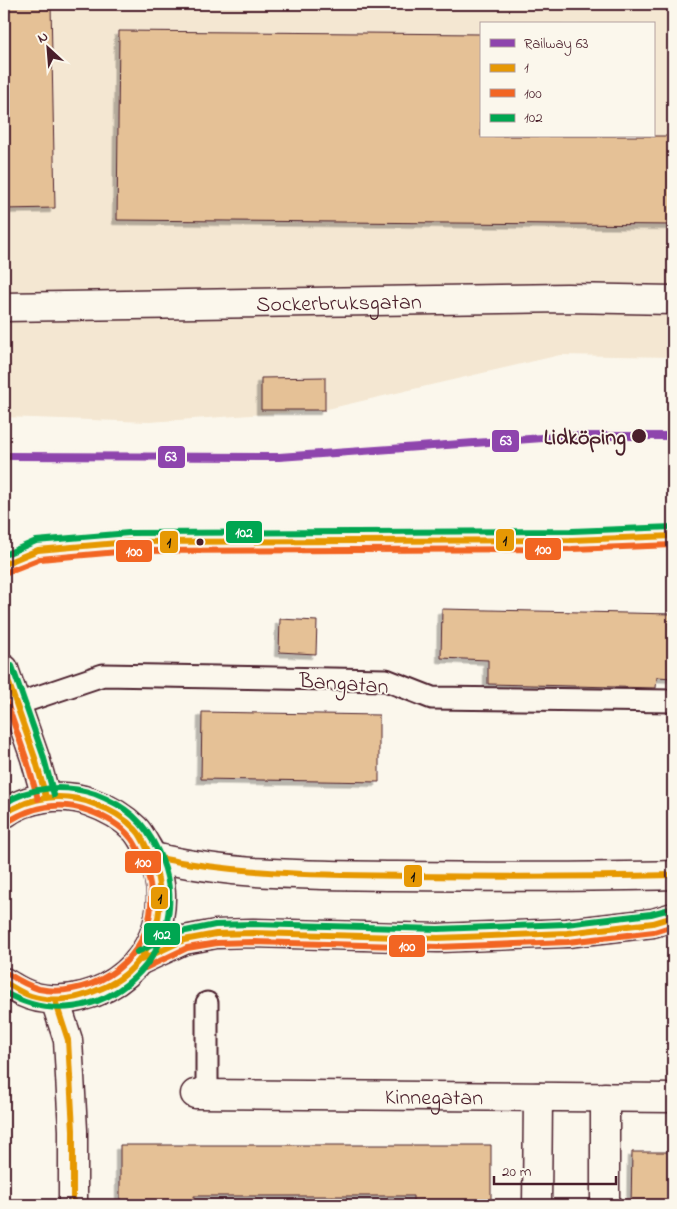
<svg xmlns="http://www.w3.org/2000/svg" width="677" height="1209" viewBox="0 0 677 1209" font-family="'Indie Flower',sans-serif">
  <defs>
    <filter id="shadow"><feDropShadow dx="-4.5" dy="4.5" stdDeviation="0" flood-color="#0004"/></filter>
  </defs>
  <rect width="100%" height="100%" fill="#fbf7ec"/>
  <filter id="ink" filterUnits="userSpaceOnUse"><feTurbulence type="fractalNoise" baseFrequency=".02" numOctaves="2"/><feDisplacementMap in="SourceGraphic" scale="10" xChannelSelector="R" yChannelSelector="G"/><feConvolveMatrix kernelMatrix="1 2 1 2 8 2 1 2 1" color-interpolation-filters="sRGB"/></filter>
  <g filter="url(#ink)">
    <path fill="#f4e7d2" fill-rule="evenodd" d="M4 4H673V357L560 355 323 410 149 422 4 417ZM481 24H653V136H481Z"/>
    <g fill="#e5c196" stroke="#4a1f2b" filter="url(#shadow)">
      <path d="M4 4H51L55 208 4 209Z"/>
      <path d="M119 31 481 34V136H673V225L117 220Z"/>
      <path d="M325 377V410H261V378Z"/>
      <path d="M442 609 673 614V678L657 677 656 688 488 684V660L441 658Z"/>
      <path d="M280 619 317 621 316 654 279 652Z"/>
      <path d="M202 712 379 715V782L201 779Z"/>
      <path d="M120 1145H491V1205H413V1196H194V1205H120Z"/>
      <path d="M632 1152H673V1205H631Z"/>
    </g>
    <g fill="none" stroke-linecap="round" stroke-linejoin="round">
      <g stroke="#4a1f2b" stroke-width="25">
        <g id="service">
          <path d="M4 564 38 550 129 542 572 540 673 536"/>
          <path d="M17 704 103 675 386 680 432 698 673 701"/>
          <path d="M207 1095V1003"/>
        </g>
      </g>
      <g stroke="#4a1f2b" stroke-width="31">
        <g id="minor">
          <path id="s1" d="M4 307 567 298 673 300"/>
          <path d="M4 669 35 758 46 797"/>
          <path id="s2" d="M195 1094 673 1098"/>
          <path d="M605 1097V1205"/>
          <path d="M537 1205 538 1097"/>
        </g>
      </g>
      <g stroke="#4a1f2b" stroke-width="31">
        <path id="tertiary" d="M55 1000 68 1040 73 1130V1205"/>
      </g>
      <g stroke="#4a1f2b" stroke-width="31">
        <g id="secondary">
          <path d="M4 814C26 797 63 792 90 802 107 808 122 816 135 829 139 833 142 839 145 844 183 903 150 980 83 996 65 1001 41 1001 24 993 17 990 10 985 4 982"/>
          <path d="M154 857C233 876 314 875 396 876 488 877 581 878 673 875"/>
          <path d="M141 960 184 940 216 934 253 933 438 938 567 933 653 923 673 917"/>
        </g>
      </g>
      <use href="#service" stroke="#fbf7ec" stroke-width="21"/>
      <use href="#minor" stroke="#fbf7ec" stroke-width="28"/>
      <use href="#tertiary" stroke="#fbf7ec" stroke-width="28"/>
      <use href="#secondary" stroke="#fbf7ec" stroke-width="28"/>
      <g stroke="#fbf7ec" stroke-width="10">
        <g id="bus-1">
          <path d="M4 564 38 550 129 542 572 540 673 536"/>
          <path d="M4 669 35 758 46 797"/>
          <path d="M4 814C31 796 64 792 94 804 109 809 125 818 136 830 142 836 145 845 149 853 169 894 161 942 127 973 116 983 103 988 90 993 72 1000 50 1002 31 996 21 993 13 987 4 982"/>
          <path d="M154 857C239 875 324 875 411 876 498 877 586 877 673 875"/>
          <path d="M141 960 184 940 216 934 253 933 438 938 567 933 653 923 673 917"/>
          <path d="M55 1000 68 1040 73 1130V1205"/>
        </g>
      </g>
      <g stroke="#fbf7ec" stroke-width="10">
        <g id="bus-2">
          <path d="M7 572 40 559 129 551 572 549 673 545"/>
          <path d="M4 695 27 761 38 799"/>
          <path d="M145 968 187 948 217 943 253 942 438 947 568 942 654 932 673 926"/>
          <path d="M8 974C18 980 28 986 39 989 57 993 74 990 91 984 144 964 166 907 141 856 138 850 135 842 130 837 120 824 103 816 89 811 61 801 33 806 9 821"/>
        </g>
      </g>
      <g stroke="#fbf7ec" stroke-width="10">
        <g id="bus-3">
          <path d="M4 555 36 541 129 533 572 531 673 527"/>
          <path d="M12 666 43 755 54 795"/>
          <path d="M4 804C30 786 65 784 95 794 126 806 144 821 158 851 205 948 97 1047 4 992"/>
          <path d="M137 952 181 932 215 925 253 924 438 929 566 924 651 914 670 909"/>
        </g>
      </g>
      <use href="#bus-1" stroke="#e69804" stroke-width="6"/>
      <use href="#bus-2" stroke="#f26522" stroke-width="6"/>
      <use href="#bus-3" stroke="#00a651" stroke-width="6"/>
      <g stroke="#fbf7ec" stroke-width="11">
        <path id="rail-1" d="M4 456 279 457 570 436H673"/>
      </g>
      <use href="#rail-1" stroke="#8e44ad" stroke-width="8"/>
    </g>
  </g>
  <g fill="#4a1f2b" stroke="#fbf7ec" stroke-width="2">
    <circle cx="639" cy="436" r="8"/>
    <circle cx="200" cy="542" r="4.5"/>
  </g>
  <g text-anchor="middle" stroke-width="4" stroke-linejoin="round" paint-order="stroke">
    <g font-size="22" fill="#4a1f2b" stroke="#fbf7ec">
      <text dy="8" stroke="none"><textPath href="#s1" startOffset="335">Sockerbruksgatan</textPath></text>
      <text transform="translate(344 682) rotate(4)" y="8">Bangatan</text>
      <text dy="8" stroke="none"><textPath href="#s2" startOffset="239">Kinnegatan</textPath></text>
    </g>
    <g font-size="22" font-weight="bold" fill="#4a1f2b" stroke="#fbf7ec" text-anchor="end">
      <text x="626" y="444">Lidköping</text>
    </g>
  </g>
  <g stroke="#fbf7ec" stroke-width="2">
    <rect x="491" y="429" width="29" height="24" rx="5" fill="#8e44ad"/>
    <rect x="157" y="445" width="29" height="24" rx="5" fill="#8e44ad"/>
    <rect x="225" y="520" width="38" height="24" rx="5" fill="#00a651"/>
    <rect x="495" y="528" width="20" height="24" rx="5" fill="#e69804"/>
    <rect x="159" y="530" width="20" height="24" rx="5" fill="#e69804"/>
    <rect x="524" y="537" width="38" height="24" rx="5" fill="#f26522"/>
    <rect x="115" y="539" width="38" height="24" rx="5" fill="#f26522"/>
    <rect x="124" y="850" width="38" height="24" rx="5" fill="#f26522"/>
    <rect x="403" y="864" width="20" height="24" rx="5" fill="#e69804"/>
    <rect x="150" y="886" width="19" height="24" rx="5" fill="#e69804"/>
    <rect x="143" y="922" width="38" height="24" rx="5" fill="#00a651"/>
    <rect x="388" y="934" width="38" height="24" rx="5" fill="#f26522"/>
  </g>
  <g font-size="14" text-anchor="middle" font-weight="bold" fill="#fff">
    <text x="506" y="445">63</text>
    <text x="171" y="461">63</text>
    <text x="244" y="537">102</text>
    <text x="543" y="554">100</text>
    <text x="134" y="556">100</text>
    <text x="143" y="867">100</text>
    <text x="162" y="939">102</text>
    <text x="407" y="951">100</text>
  </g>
  <g font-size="14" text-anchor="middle" font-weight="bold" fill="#111">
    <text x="505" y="545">1</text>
    <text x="169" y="547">1</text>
    <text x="413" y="881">1</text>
    <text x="160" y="903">1</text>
  </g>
  <rect width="677" height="1209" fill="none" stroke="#fbf7ec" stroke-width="20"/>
  <rect x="10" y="10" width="657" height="1189" fill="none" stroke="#4a1f2b" stroke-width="2" filter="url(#ink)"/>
  <rect x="480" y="22" width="175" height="115" fill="#fbf7ec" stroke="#b4a19f"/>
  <rect x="490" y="39" width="25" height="8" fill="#8e44ad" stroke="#b4a19f"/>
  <text x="524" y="48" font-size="15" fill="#4a1f2b">Railway 63</text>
  <rect x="490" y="64" width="25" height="8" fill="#e69804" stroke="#b4a19f"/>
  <text x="524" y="72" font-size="15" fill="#4a1f2b">1</text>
  <rect x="490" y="89" width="25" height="8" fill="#f26522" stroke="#b4a19f"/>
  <text x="524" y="98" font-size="15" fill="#4a1f2b">100</text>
  <rect x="490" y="114" width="25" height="8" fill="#00a651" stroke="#b4a19f"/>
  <text x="524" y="122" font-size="15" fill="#4a1f2b">102</text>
  <g transform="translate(48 48) rotate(334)" stroke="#fbf7ec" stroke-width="4" paint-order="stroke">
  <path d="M0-4L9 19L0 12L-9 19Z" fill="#4a1f2b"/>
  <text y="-8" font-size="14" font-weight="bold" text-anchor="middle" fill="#4a1f2b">N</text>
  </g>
  <path d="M494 1176v8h122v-8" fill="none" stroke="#4a1f2b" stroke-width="2.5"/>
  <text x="502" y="1176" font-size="15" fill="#4a1f2b" stroke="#fbf7ec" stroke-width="4" paint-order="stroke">20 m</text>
</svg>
